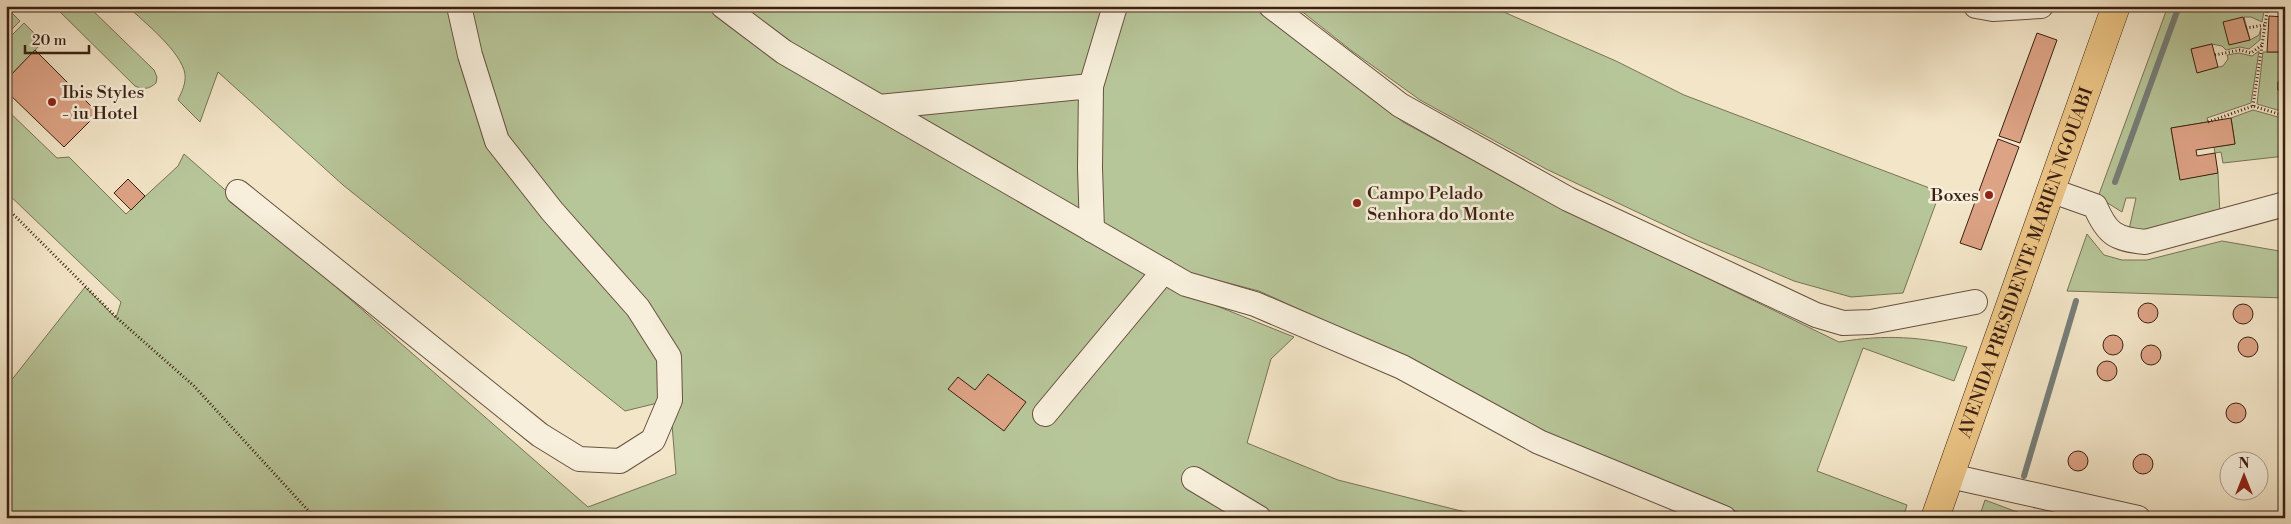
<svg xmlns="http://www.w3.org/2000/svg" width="2291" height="524" viewBox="0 0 2291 524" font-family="'Libre Bodoni',serif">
  <rect width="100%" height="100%" fill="#f3e6c8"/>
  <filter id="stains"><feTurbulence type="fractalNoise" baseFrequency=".004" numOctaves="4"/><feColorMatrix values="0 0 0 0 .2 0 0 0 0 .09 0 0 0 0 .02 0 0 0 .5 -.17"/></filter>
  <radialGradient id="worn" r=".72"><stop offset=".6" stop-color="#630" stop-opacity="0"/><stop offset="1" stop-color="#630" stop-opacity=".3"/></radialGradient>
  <g fill="#b7c699" stroke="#797256">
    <path d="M54 6H88L154 70 157 77 156 83C149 89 144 90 135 86Z"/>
    <path d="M127 6H1252L1403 122 1544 199 1839 342C1887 334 1920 337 1967 347L1954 381 1863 348 1817 471 1907 505 1903 518H1752L1540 433 1456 385 1354 334 1259 291 1185 272 1207 302 1294 337 1271 359 1247 443 1338 480 1489 518H6V387L85 287 116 318 121 302 6 192V109L57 158 69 157 126 214 178 166 184 154 588 507 676 474 670 400 625 411 343 185 218 72 200 122 178 100C182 91 186 84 185 74 181 51 144 22 127 6Z"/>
    <path d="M1295 6H1490L1616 61 1684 95 1940 192 1903 293 1851 297 1794 281 1694 239 1546 169 1420 100 1352 51Z"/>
    <path d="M2168 6H2265L2262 22 2251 17H2244L2250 40 2259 35 2261 28 2260 40 2249 49 2240 47 2226 50 2222 46 2212 44 2191 49 2198 72 2223 66 2228 59 2227 55 2239 53 2252 56 2259 51 2251 103 2207 118 2208 122 2171 128 2180 179 2218 173 2220 215 2128 234 2136 198H2126L2122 212 2098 197Z"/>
    <path d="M6 7 20 21 6 35Z"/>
    <path d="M24 23 43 42 6 80V41Z"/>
    <path d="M2263 52H2285V83H2278V90L2283 91 2284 112 2257 104Z"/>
    <path d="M2253 110 2285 119V156L2223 163 2221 152 2215 153 2214 147 2235 144 2231 118Z"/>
    <path d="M2087 234 2104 255 2122 260H2147L2222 241 2285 252V298L2067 291Z"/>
    <path d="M1985 500 2033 518H1979Z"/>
  </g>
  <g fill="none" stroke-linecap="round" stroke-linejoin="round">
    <g stroke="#767e78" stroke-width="6">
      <path d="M2115 182 2179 6"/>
      <path d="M2024 476 2076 301"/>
      <path d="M2014 518 2016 514"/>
    </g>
  </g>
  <g fill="#dda385" stroke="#3b1f12">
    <path d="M2269 16 2285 17V52H2267Z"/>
    <path d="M2243 17 2250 40 2229 45 2223 22Z"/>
    <path d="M2037 33 2057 40 2020 143 1999 136Z"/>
    <path d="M2212 44 2218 67 2197 73 2191 49Z"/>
    <path d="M35 50 98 113 64 147 6 91V80Z"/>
    <path d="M2278 82 2285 83V104H2282L2283 91 2278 90Z"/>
    <path d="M2231 118 2235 144 2196 150 2197 156 2215 153 2218 173 2180 180 2171 128Z"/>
    <path d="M1998 139 2019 147 1981 250 1960 243Z"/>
    <path d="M128 179 145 196 131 210 114 193Z"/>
    <circle cx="2148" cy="313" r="10"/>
    <circle cx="2243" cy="314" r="10"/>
    <circle cx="2113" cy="345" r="10"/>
    <circle cx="2248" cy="347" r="10"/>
    <circle cx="2151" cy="355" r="10"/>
    <circle cx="2107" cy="371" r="10"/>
    <path d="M988 374 1026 402 1004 431 948 389 958 377 975 390Z"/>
    <circle cx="2236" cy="413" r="10"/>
    <circle cx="2078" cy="461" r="10"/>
    <circle cx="2143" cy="464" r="10"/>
  </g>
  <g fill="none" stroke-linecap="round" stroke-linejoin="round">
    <g stroke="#695140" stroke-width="26">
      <g id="minor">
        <path d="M723 6 784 52 1186 284 1255 304 1402 367 1539 442 1724 518"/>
        <path d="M1271 6 1400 105 1568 199 1816 315 1843 323 1871 322 1975 302"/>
        <path d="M1976 6 1993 9 2041 6"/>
        <path d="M1091 86 1115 6"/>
        <path d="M879 107 1091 86 1090 168 1092 230"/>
        <path d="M2050 190 2095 206C2107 234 2115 239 2145 242L2285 204"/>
        <path d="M238 192 540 435 579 459 620 461 653 440 670 400 669 357 638 308 552 211 497 141 470 55 459 6"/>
        <path d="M1045 414 1164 271"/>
        <path d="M1950 476 2138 518"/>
        <path d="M1194 479 1259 518"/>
      </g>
    </g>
    <g stroke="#3b1f12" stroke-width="29">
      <g id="major">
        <path id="s1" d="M1935 518 2116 6"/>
      </g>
    </g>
    <g stroke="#3b1f12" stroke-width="3" stroke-dasharray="1 2.5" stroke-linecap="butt">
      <path d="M2268 7 2285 8"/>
      <path d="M2246 28 2265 25 2268 6"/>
      <path d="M2215 55 2240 50 2251 53 2262 45"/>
      <path d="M2253 106 2265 25"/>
      <path d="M2208 122 2253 106 2285 116"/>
      <path d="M6 207 117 318 194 386 315 518"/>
    </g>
    <use href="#minor" stroke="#f7efdb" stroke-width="24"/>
    <use href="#major" stroke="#eac384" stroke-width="28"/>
  </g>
  <g fill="#8f2418" stroke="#f7efdb" stroke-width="2">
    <circle cx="52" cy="102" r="5"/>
    <circle cx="1989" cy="195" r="5"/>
    <circle cx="1357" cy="203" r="5"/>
  </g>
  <g text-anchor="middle" stroke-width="5" stroke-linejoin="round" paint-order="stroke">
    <g font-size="18" fill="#3b1f12" stroke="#f7efdb" text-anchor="start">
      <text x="62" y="98">Ibis Styles<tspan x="62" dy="21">- iu Hotel</tspan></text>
      <text x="1367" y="199">Campo Pelado<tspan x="1367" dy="21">Senhora do Monte</tspan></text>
      <text x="1979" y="201" text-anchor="end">Boxes</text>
    </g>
    <g font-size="18" fill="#3b1f12" stroke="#f7efdb">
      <text dy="6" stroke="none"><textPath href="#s1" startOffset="271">AVENIDA PRESIDENTE MARIEN NGOUABI</textPath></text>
    </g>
  </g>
  <rect width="2291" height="524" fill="none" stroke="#f3e6c8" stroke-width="25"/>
  <rect x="8" y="8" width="2276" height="509" fill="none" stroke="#3b1f12" stroke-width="2.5"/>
  <rect x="12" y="12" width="2266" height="499" fill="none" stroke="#3b1f12"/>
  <g transform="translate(2244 476)"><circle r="24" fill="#f7efdb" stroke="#ac9c8b"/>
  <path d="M0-4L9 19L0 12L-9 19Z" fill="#8f2418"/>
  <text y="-8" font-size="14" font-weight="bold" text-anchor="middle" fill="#3b1f12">N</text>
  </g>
  <path d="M25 45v8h64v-8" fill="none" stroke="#3b1f12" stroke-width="2.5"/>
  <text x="32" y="45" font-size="15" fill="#3b1f12" stroke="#f7efdb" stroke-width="4" paint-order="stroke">20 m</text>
  <rect width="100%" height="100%" filter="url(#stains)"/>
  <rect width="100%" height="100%" fill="url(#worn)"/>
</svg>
